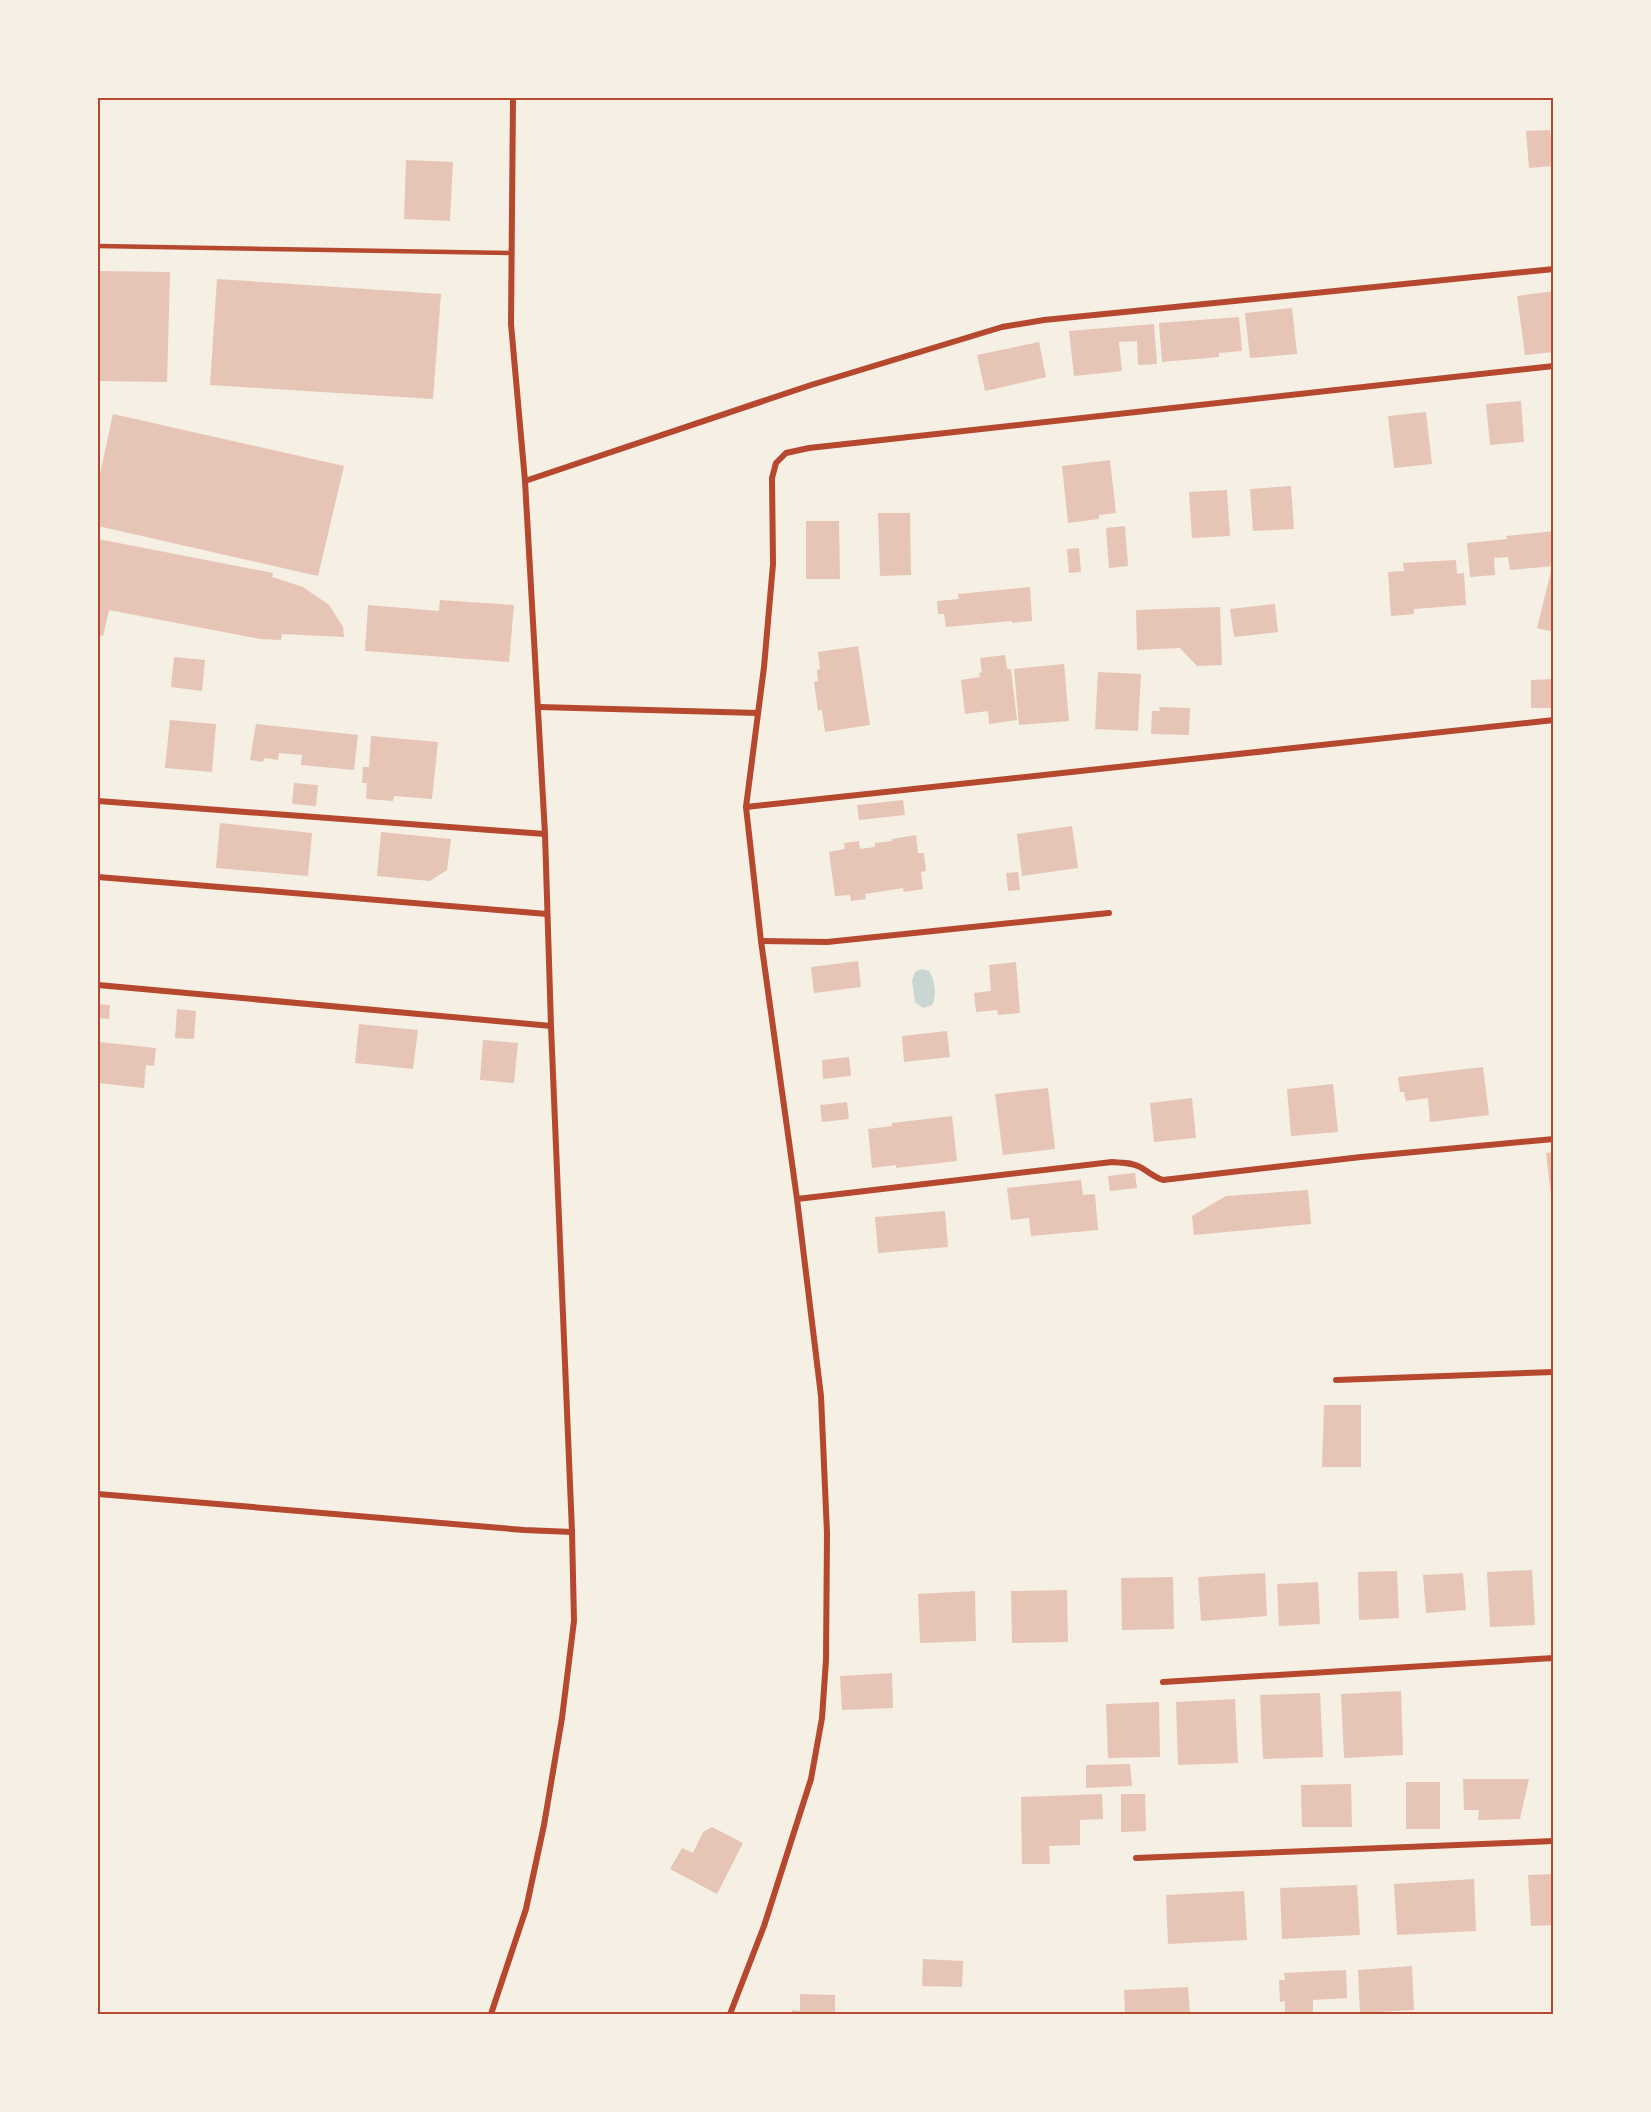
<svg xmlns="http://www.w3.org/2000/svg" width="1651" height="2112" viewBox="0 0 1651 2112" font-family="Quicksand,sans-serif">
  <rect width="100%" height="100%" fill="#f6efe4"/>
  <path fill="#c9d6d2" d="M922 969 929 971C935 979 937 996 932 1005L923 1008 915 1002 912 981 915 972Z"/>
  <g fill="#e6c5b7">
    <path d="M1550 130 1554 166 1529 168 1526 131Z"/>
    <path d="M406 160 453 162 450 221 404 219Z"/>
    <path d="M98 271 170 272 167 382 98 381Z"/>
    <path d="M217 279 441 294 433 399 210 385Z"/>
    <path d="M1554 291V352L1525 355 1517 296Z"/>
    <path d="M1292 308 1297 354 1250 358 1245 313Z"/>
    <path d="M1239 317 1242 351 1219 353V357L1162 362 1159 323Z"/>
    <path d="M1154 324 1157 364 1138 365 1137 341 1119 342 1122 371 1074 376 1069 331Z"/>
    <path d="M1039 342 1046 377 985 391 977 355Z"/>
    <path d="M1521 401 1524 442 1490 445 1486 404Z"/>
    <path d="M1426 412 1432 464 1394 468 1388 416Z"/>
    <path d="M113 414 344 466 318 576 98 526V483Z"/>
    <path d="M1110 460 1116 513 1099 515V519L1068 523 1062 466Z"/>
    <path d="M1291 486 1294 529 1253 531 1250 489Z"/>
    <path d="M1227 490 1230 536 1192 538 1189 492Z"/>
    <path d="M878 513H910L911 575 880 576Z"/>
    <path d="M806 521H839L840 579H806Z"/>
    <path d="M1125 526 1128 566 1109 568 1106 528Z"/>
    <path d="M1554 531V566L1510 570 1508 557 1494 558 1495 575 1470 577 1467 543 1507 539 1506 536Z"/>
    <path d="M98 539 273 573 272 577 303 587 329 605 343 627 344 637 282 634 281 640 260 639 109 610 103 636 98 635Z"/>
    <path d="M1079 548 1081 572 1069 573 1067 549Z"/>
    <path d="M1456 560 1457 574 1464 573 1466 605 1414 609V614L1391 616 1388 572 1404 571 1403 563Z"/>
    <path d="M1551 571H1554V632L1537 628Z"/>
    <path d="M1030 587 1032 621 1012 623V621L946 627 944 614H938L937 601 959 599 958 594Z"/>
    <path d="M440 600 514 605 509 662 365 651 368 605 439 611Z"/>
    <path d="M1275 604 1278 632 1234 637 1230 609Z"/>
    <path d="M1220 607 1222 665 1197 666 1180 648 1137 650 1136 610Z"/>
    <path d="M858 646 870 725 825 732 822 710 818 711 814 682 818 681 817 670 820 669 818 652Z"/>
    <path d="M1005 655 1007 669H1011L1017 720 989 724 988 711 965 714 961 680 980 677 979 673 982 672 980 658Z"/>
    <path d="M174 657 205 660 202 691 171 687Z"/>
    <path d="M1064 664 1069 721 1019 725 1014 669Z"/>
    <path d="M1098 672 1141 674 1138 731 1095 729Z"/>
    <path d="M1552 679 1553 708H1531V680Z"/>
    <path d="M1159 707 1190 708 1189 735 1151 734 1152 711H1160Z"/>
    <path d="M170 720 216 724 212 772 165 768Z"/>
    <path d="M256 724 358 735 354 770 301 765 302 755 279 753 278 760 264 758 263 762 250 760Z"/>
    <path d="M371 736 438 742 432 799 394 796 393 801 366 799 367 783H362L363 767H369Z"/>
    <path d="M294 783 318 785 316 806 292 804Z"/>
    <path d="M903 800 905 815 859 820 857 805Z"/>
    <path d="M220 823 312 833 308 876 216 868Z"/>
    <path d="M1072 826 1078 868 1022 876 1017 834Z"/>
    <path d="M381 832 451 839 447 870 430 881 377 876Z"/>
    <path d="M916 835 918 853H924L926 871 921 872 923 889 904 892 903 888 865 894 866 899 851 901 850 895 835 896 829 852 845 849 844 843 859 841 860 849 875 847V843L892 841V839Z"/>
    <path d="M1018 872 1020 890 1008 891 1006 873Z"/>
    <path d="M858 961 861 987 814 993 811 967Z"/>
    <path d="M1016 962 1020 1013 998 1015 997 1010 976 1012 974 993 991 991 989 965Z"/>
    <path d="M98 1004 110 1005 109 1019 98 1018Z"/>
    <path d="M177 1009 196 1011 194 1039 175 1038Z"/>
    <path d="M359 1024 418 1030 413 1069 355 1063Z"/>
    <path d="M947 1031 950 1057 904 1062 902 1036Z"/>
    <path d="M483 1040 518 1043 514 1083 480 1080Z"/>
    <path d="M100 1042 156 1048 154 1066 146 1065 144 1088 98 1083Z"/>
    <path d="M849 1057 851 1076 823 1079 822 1060Z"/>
    <path d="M1483 1067 1489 1115 1430 1122 1428 1098 1406 1101 1404 1092H1400L1398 1077Z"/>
    <path d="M1333 1084 1338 1132 1291 1136 1287 1089Z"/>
    <path d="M1048 1088 1055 1149 1003 1155 995 1094Z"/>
    <path d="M1192 1098 1196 1138 1154 1142 1150 1103Z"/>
    <path d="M847 1102 849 1119 822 1122 820 1105Z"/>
    <path d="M952 1116 957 1161 896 1168V1165L872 1168 868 1129 892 1126V1123Z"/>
    <path d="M1554 1152V1195H1551L1546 1153Z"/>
    <path d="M1135 1173 1137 1188 1110 1191 1108 1176Z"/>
    <path d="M1081 1180 1083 1195 1095 1194 1098 1230 1031 1236 1029 1218 1011 1220 1007 1188Z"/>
    <path d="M1308 1190 1311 1224 1194 1235 1192 1216 1226 1196Z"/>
    <path d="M945 1211 948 1247 878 1253 875 1217Z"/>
    <path d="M1324 1405H1361V1467H1322Z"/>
    <path d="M1532 1570 1535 1625 1490 1627 1487 1572Z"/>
    <path d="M1397 1571 1399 1618 1359 1620 1358 1572Z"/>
    <path d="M1265 1573 1267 1616 1201 1621 1198 1577Z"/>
    <path d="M1463 1573 1466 1610 1426 1613 1423 1575Z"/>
    <path d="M1173 1577 1174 1629 1122 1630 1121 1578Z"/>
    <path d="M1318 1582 1320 1624 1279 1626 1277 1584Z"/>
    <path d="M1067 1590 1068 1642 1012 1643 1011 1591Z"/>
    <path d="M975 1591 976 1641 920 1643 918 1594Z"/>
    <path d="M892 1673 893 1708 842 1710 840 1676Z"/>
    <path d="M1401 1691 1403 1755 1344 1758 1341 1694Z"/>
    <path d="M1320 1693 1323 1757 1263 1759 1260 1695Z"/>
    <path d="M1235 1699 1238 1763 1178 1765 1176 1702Z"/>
    <path d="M1159 1702 1160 1757 1108 1758 1106 1704Z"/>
    <path d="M1130 1764 1132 1786 1086 1788V1765Z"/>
    <path d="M1463 1779H1529L1520 1819 1478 1820 1479 1810H1464Z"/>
    <rect x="1406" y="1782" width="34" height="47"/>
    <path d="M1351 1784 1352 1827H1302L1301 1785Z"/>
    <path d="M1102 1794 1103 1819 1080 1820V1845L1049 1846 1050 1864H1022L1021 1797Z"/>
    <path d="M1121 1794H1145L1146 1831 1121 1832Z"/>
    <path d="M712 1827 743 1843 717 1894 670 1869 682 1848 693 1853 703 1832Z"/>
    <path d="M1554 1874V1925L1531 1926 1528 1875Z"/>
    <path d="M1474 1879 1476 1931 1397 1935 1394 1884Z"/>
    <path d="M1357 1885 1360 1935 1282 1939 1280 1888Z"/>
    <path d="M1244 1891 1247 1940 1168 1944 1166 1895Z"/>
    <path d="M923 1959 963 1961 962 1987 922 1986Z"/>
    <path d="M1412 1966 1414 2010 1360 2013 1358 1970Z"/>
    <path d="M1346 1970 1347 1998 1313 2000V2014H1285V2001L1280 2002 1279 1980H1285L1284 1973Z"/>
    <path d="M1188 1987 1190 2014H1125L1124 1990Z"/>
    <path d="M800 1994 835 1995V2012L846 2013V2014H791L792 2010 800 2011Z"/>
  </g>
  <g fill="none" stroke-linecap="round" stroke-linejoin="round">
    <path stroke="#b5482f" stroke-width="4.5" d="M98 246 512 253"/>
    <g stroke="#b5482f" stroke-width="6">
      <path d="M525 481 811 385 1002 327 1044 320 1554 269"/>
      <path d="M539 707 758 713"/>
      <path d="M98 801 545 834"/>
      <path d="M746 807 1554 720"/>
      <path d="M98 877 547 914"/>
      <path d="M761 941 827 942 1109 913"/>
      <path d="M98 985 551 1026"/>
      <path d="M797 1199 1112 1162C1122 1163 1133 1162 1142 1168 1150 1173 1154 1177 1163 1180L1361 1157 1554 1139"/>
      <path d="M1336 1380 1554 1372"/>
      <path d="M98 1494 524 1530 572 1532"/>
      <path d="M1163 1682 1554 1658"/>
      <path d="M1136 1858 1554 1841"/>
      <path d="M491 2014 526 1909 544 1825 562 1718 574 1621 572 1532 551 1026 545 834 525 481 511 324 513 98"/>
      <path d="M730 2014 764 1926 811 1779 822 1718 826 1660 827 1533 821 1396 797 1199 761 941 746 807 764 667 773 564 772 478 776 463 786 453 809 448 1554 366"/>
    </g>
  </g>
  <rect width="1651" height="2112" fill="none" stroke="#f6efe4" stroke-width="198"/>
  <rect x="99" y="99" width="1453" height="1914" fill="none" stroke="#b5482f" stroke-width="2"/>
</svg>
